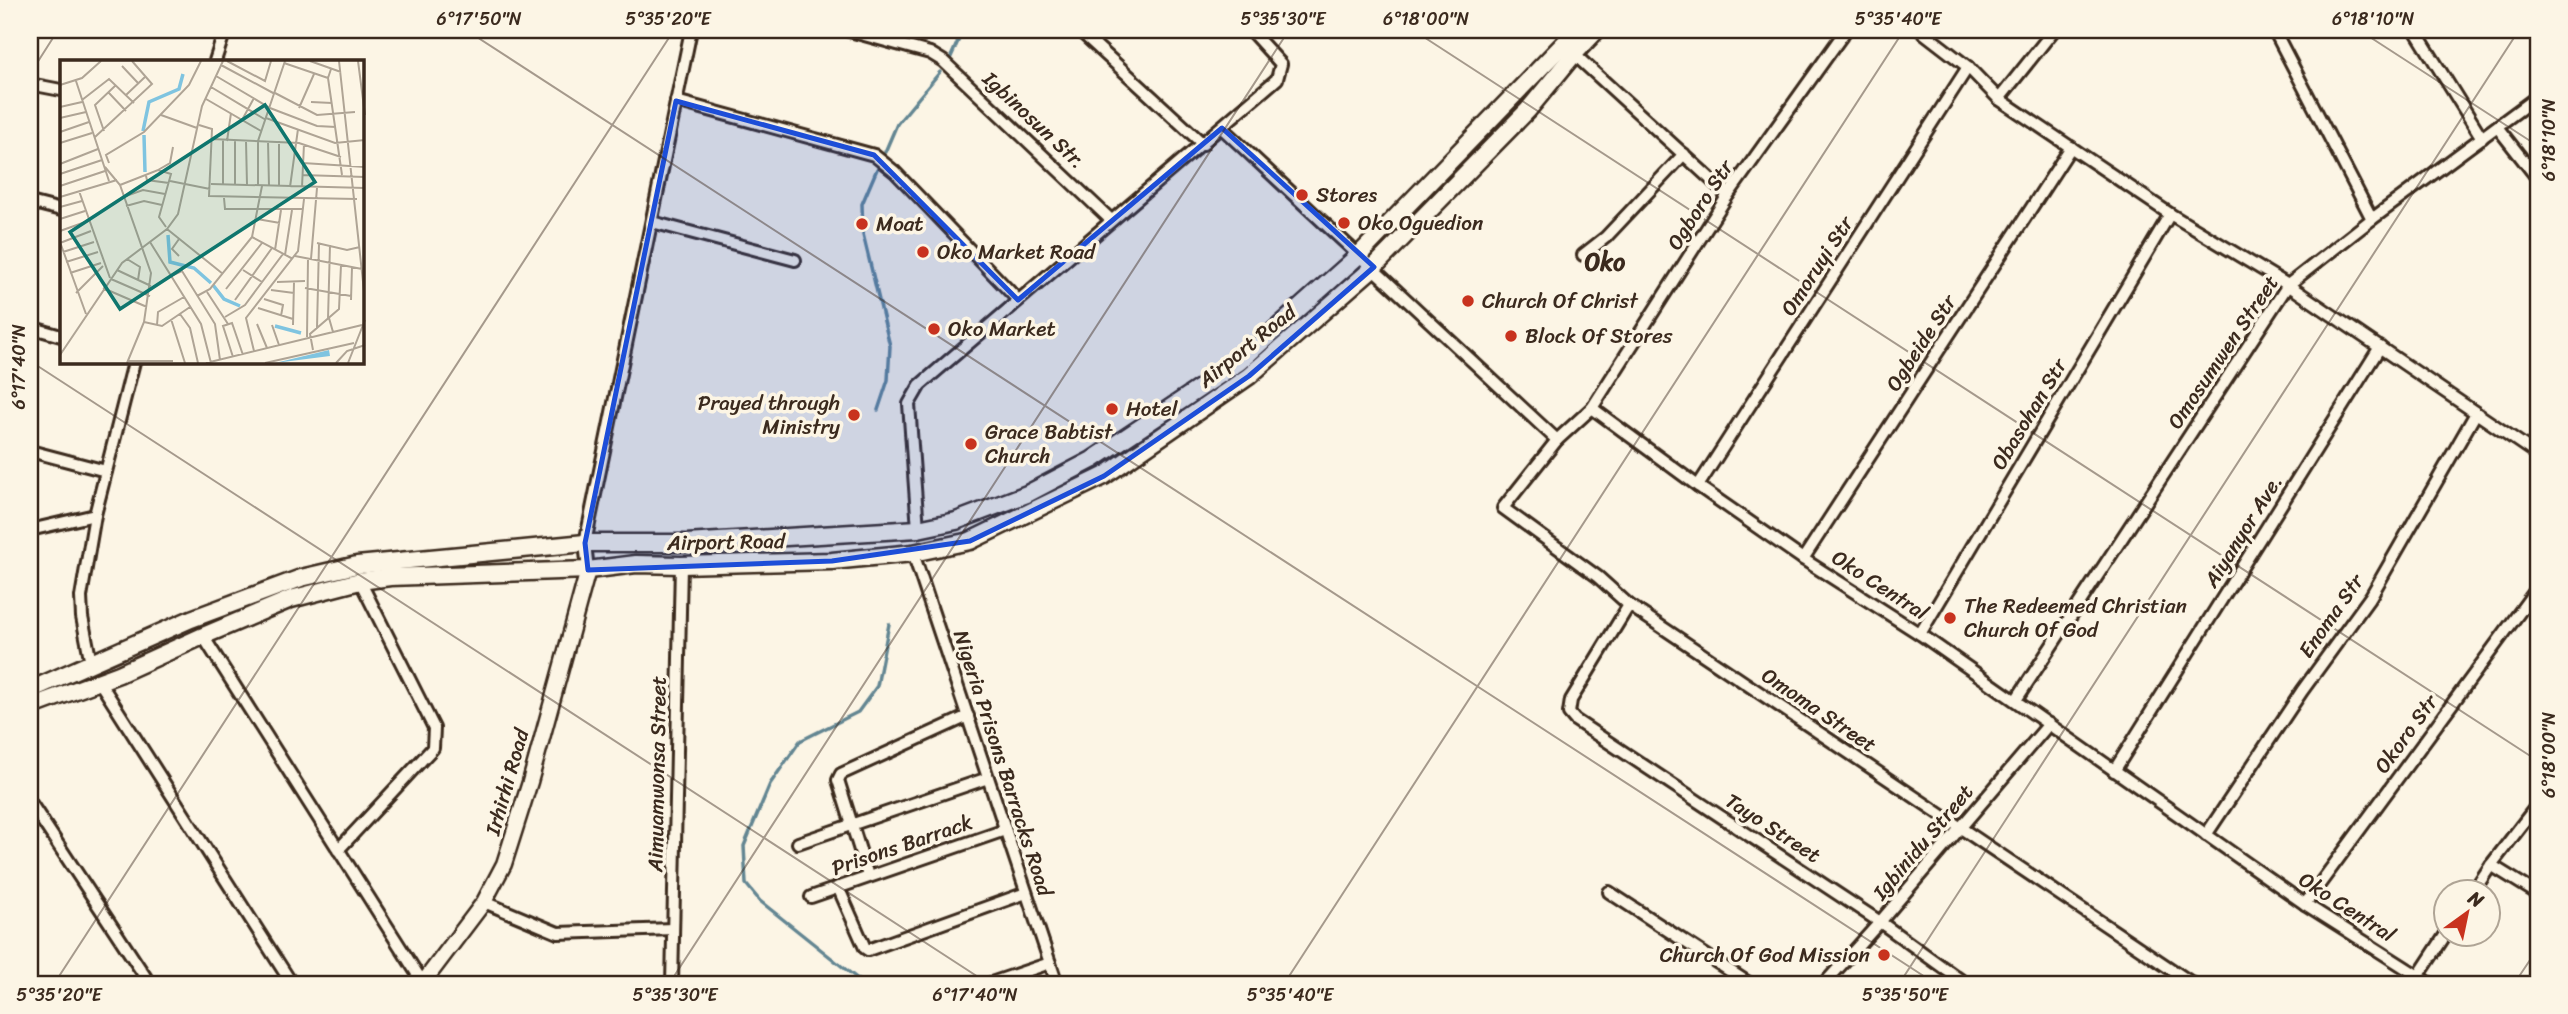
<svg xmlns="http://www.w3.org/2000/svg" width="2568" height="1014" viewBox="0 0 2568 1014" font-family="Sriracha,sans-serif">
  <rect width="100%" height="100%" fill="#fcf5e5"/>
  <filter id="ink" filterUnits="userSpaceOnUse"><feTurbulence type="fractalNoise" baseFrequency=".0143" numOctaves="2"/><feDisplacementMap in="SourceGraphic" scale="14" xChannelSelector="R" yChannelSelector="G"/><feConvolveMatrix kernelMatrix="1 2 1 2 8 2 1 2 1" color-interpolation-filters="sRGB"/></filter>
  <g filter="url(#ink)">
    <g fill="none" stroke-linecap="round" stroke-linejoin="round">
      <g stroke="#648692" stroke-width="3.5">
        <path d="M950 59 963 30"/>
        <path d="M885 152 897 124 940 72"/>
        <path d="M877 169 862 204 863 234 890 346 888 380 878 410"/>
        <path d="M864 984 760 901 746 884 744 846 770 784 800 741 858 712 877 686 889 624"/>
      </g>
      <g stroke="#3b2a1e" stroke-width="16">
        <g id="minor">
          <path d="M846 30 930 53 943 61 1111 220"/>
          <path d="M1079 30 1203 144"/>
          <path d="M1846 30 1728 195 1592 408 1557 440 1503 508 1598 577 1629 605 2193 984"/>
          <path d="M1920 30 1968 67 1999 99 2170 214 2288 285 2538 455"/>
          <path d="M2274 30 2372 219"/>
          <path d="M2415 30 2482 138"/>
          <path d="M1574 54 1728 195"/>
          <path d="M215 61 225 30"/>
          <path d="M30 84 61 90"/>
          <path d="M1999 99 2054 30"/>
          <path d="M676 101 874 155 895 172 1018 300"/>
          <path d="M1222 128 1557 440"/>
          <path d="M2498 128 2538 179"/>
          <path d="M30 202 61 210"/>
          <path d="M652 222 795 260"/>
          <path d="M1583 255 1606 237 1684 154"/>
          <path d="M30 327 61 336"/>
          <path d="M1592 408 1698 486 1803 559 1920 634 2305 904 2431 984"/>
          <path d="M30 451 106 471"/>
          <path d="M1698 486 1968 67"/>
          <path d="M918 529 909 404 920 385 1277 79 1281 64 1250 30"/>
          <path d="M30 530 95 515"/>
          <path d="M913 553 1057 984"/>
          <path d="M1803 559 2071 147"/>
          <path d="M588 570 585 543 691 30"/>
          <path d="M1629 605 1571 700 1569 713 1575 720 1880 922 1966 984"/>
          <path d="M1920 634 2170 214"/>
          <path d="M203 636 423 983"/>
          <path d="M91 663 82 617 81 597 95 515 134 362"/>
          <path d="M99 681 292 984"/>
          <path d="M2016 700 2288 285 2372 219 2538 96"/>
          <path d="M2114 771 2380 347"/>
          <path d="M30 802 150 984"/>
          <path d="M2206 835 2302 691 2371 596 2476 413"/>
          <path d="M798 843 988 778"/>
          <path d="M338 850 433 748 434 728 360 581"/>
          <path d="M2491 865 2538 894"/>
          <path d="M868 876 838 780 841 774 968 716"/>
          <path d="M838 887 865 948 868 950 1026 893"/>
          <path d="M1609 892 1750 984"/>
          <path d="M2473 892 2491 865 2538 804"/>
          <path d="M811 897 1005 830"/>
          <path d="M484 902 558 933 673 929"/>
          <path d="M2305 904 2538 587"/>
          <path d="M2419 975 2446 934"/>
          <path d="M672 984 681 565"/>
          <path d="M988 984 1050 963"/>
          <path d="M1824 984 1880 922 2049 724"/>
        </g>
      </g>
      <g stroke="#3b2a1e" stroke-width="19">
        <path id="tertiary" d="M422 984 484 902 504 864 530 782 588 570"/>
      </g>
      <g stroke="#3b2a1e" stroke-width="21">
        <g id="secondary">
          <path d="M30 690 191 619 301 578 357 565 585 543H686L918 529 956 521 1027 494 1092 460 1239 362 1359 255 1577 30"/>
          <path d="M30 707 119 674 203 636 291 599 360 581 390 577 588 570 636 564 681 565 832 561 913 553 970 541 1104 476 1249 376 1374 267 1528 110 1574 54 1597 30"/>
        </g>
      </g>
      <use href="#minor" stroke="#fcf5e5" stroke-width="10"/>
      <use href="#tertiary" stroke="#fcf5e5" stroke-width="14"/>
      <use href="#secondary" stroke="#fcf5e5" stroke-width="16"/>
    </g>
  </g>
  <path fill="#1d4ed8" fill-opacity="0.2" stroke="#1d4ed8" stroke-width="5" stroke-linejoin="round" d="M676 101 874 155 1018 300 1222 128 1374 267 1249 376 1104 476 970 541 832 561 588 570 585 543Z"/>
  <path fill="none" stroke="#3b2a1e" stroke-width="2" stroke-opacity="0.45" d="M466 30 1936 984M1413 30 2538 761M2359 30 2538 146M30 74 58 30M30 361 989 984M30 976 42 984M54 984 674 30M669 984 1289 30M1284 984 1904 30M1899 984 2519 30M2514 984 2538 948"/>
  <g fill="#c8321e" stroke="#fcf5e5" stroke-width="2.5">
    <circle cx="1302" cy="195" r="7"/>
    <circle cx="1344" cy="223" r="7"/>
    <circle cx="862" cy="224" r="7"/>
    <circle cx="923" cy="252" r="7"/>
    <circle cx="1468" cy="301" r="7"/>
    <circle cx="934" cy="329" r="7"/>
    <circle cx="1511" cy="336" r="7"/>
    <circle cx="1112" cy="409" r="7"/>
    <circle cx="854" cy="415" r="7"/>
    <circle cx="971" cy="444" r="7"/>
    <circle cx="1950" cy="618" r="7"/>
    <circle cx="1884" cy="955" r="7"/>
  </g>
  <g text-anchor="middle" stroke-width="7" stroke-linejoin="round" paint-order="stroke">
    <g font-size="21" fill="#3b2a1e" stroke="#fcf5e5">
      <text transform="translate(1034 120) rotate(43)" y="7">Igbinosun Str.</text>
      <text transform="translate(1700 205) rotate(-57)" y="7">Ogboro Str</text>
      <text transform="translate(1817 266) rotate(-57)" y="7">Omoruyi Str</text>
      <text transform="translate(1921 343) rotate(-57)" y="7">Ogbeide Str</text>
      <text transform="translate(1247 346) rotate(-39)" y="7">Airport Road</text>
      <text transform="translate(2223 352) rotate(-56)" y="7">Omosumwen Street</text>
      <text transform="translate(2029 414) rotate(-59)" y="7">Obasohan Str</text>
      <text transform="translate(2243 531) rotate(-58)" y="7">Aiyanyor Ave.</text>
      <text transform="translate(726 542) rotate(-1)" y="7">Airport Road</text>
      <text transform="translate(1880 585) rotate(33)" y="7">Oko Central</text>
      <text transform="translate(2331 616) rotate(-55)" y="7">Enoma Str</text>
      <text transform="translate(1819 710) rotate(34)" y="7">Omoma Street</text>
      <text transform="translate(2406 734) rotate(-54)" y="7">Okoro Str</text>
      <text transform="translate(1003 763) rotate(72)" y="7">Nigeria Prisons Barracks Road</text>
      <text transform="translate(657 774) rotate(-89)" y="7">Aimuamwonsa Street</text>
      <text transform="translate(507 782) rotate(-74)" y="7">Irhirhi Road</text>
      <text transform="translate(1773 828) rotate(33)" y="7">Tayo Street</text>
      <text transform="translate(1923 842) rotate(-50)" y="7">Igbinidu Street</text>
      <text transform="translate(902 845) rotate(-19)" y="7">Prisons Barrack</text>
      <text transform="translate(2347 907) rotate(33)" y="7">Oko Central</text>
    </g>
    <g font-size="21" fill="#3b2a1e" stroke="#fcf5e5" text-anchor="start">
      <text x="1316" y="202">Stores</text>
      <text x="1358" y="230">Oko Oguedion</text>
      <text x="876" y="231">Moat</text>
      <text x="937" y="259">Oko Market Road</text>
      <text x="1482" y="308">Church Of Christ</text>
      <text x="948" y="336">Oko Market</text>
      <text x="1525" y="343">Block Of Stores</text>
      <text x="840" y="410" text-anchor="end">Prayed through<tspan x="840" dy="24">Ministry</tspan></text>
      <text x="1126" y="416">Hotel</text>
      <text x="985" y="439">Grace Babtist<tspan x="985" dy="24">Church</tspan></text>
      <text x="1964" y="613">The Redeemed Christian<tspan x="1964" dy="24">Church Of God</tspan></text>
      <text x="1870" y="962" text-anchor="end">Church Of God Mission</text>
    </g>
    <g font-size="24" font-weight="bold" fill="#3b2a1e" stroke="#fcf5e5">
      <text x="1605" y="270">Oko</text>
    </g>
  </g>
  <g transform="translate(60 60)">
    <rect width="304" height="304" fill="#fcf5e5"/>
    <path d="M269 290 270 296 215 303Z" fill="#7fc4e0"/>
    <path fill="none" stroke="#7fc4e0" stroke-width="3.5" d="M83 71 89 42 119 29 123 14M84 75 85 112M108 175 110 202 134 208 151 223M153 225 164 239 180 246M215 266 241 273"/>
    <path fill="none" stroke="#afa495" stroke-width="2" d="M167 1 205 21 211 1M250 1 281 12M279 1 304 231M298 1 305 55M224 3 268 18M161 5 215 34M62 6 78 23M271 9 268 18 282 115M156 16 210 48 257 66 276 67M16 21 49 121M0 25 22 18 41 1M151 27 206 60M49 33 66 51M215 33 257 55 295 52M66 35 86 16M146 39 201 71M22 40 49 19 74 43M251 42 272 43M0 47 22 42M239 48 254 14M101 55 137 68M0 58 26 52M206 58 275 83 305 80M182 60 194 38M139 65 152 69 149 136 297 139M44 71 35 45 56 25M0 72 29 62M35 77 92 24 72 1M152 79 239 83 281 97M163 80V125M167 81 171 53M175 81V125M186 81 187 125M208 81 209 126M219 81V126M0 83 32 73M49 103 46 95 84 72 129 25 141 1M243 103 305 107M0 104 38 89M45 107 60 125 91 213 84 262 67 303M98 110 110 103 113 87M0 114 42 100M242 115 305 117M86 116 87 120 109 123M110 121 150 129M151 124 305 128M60 125 98 110 111 114 99 157 106 167M198 125V81L225 1M0 126 45 111M230 127 238 69M242 127 244 84M19 131 50 218M0 137 57 120M63 137 83 130 105 134M164 138 165 149H243M66 146 84 141 102 145M0 147 22 141M0 159 25 151M197 159 220 163M107 169 163 214M0 171 28 161M192 177 233 199M119 179 112 189 119 196M0 182 26 254M90 182 141 264 151 303M0 183 31 171M257 183 287 190 300 187M215 190 221 150M3 192 34 182M225 195 232 150M235 196 302 209M67 199 80 207 78 220M251 199 257 128M6 202 38 192M57 210 91 226M183 210 202 222M10 213 41 203M111 216 122 211 155 264 160 300M51 219 90 236M217 222 245 221M43 228 87 247M245 228 291 236M166 229 202 183M211 230 234 233M147 232 168 264M16 233 43 206M137 236 150 229 192 177 202 126M204 239 223 245 221 256M175 240 212 188M291 240 292 207M198 248 233 259M120 254 130 268 138 303M165 257 185 245 223 194M269 258 273 272 302 265M111 259 125 303M268 259 270 185M84 262 102 266 130 247M197 264 207 288M97 265 98 252 124 237M212 265 219 285M233 265 234 222M257 268 259 184M247 277 248 198M253 290 250 274 279 249 281 205M194 291 186 258 238 191 244 139M0 295 62 203 107 169 118 154 142 46 163 1M173 297 163 266 172 263 183 295M68 301H113M146 303 273 272M205 303 294 283M276 303 287 291 305 285M288 303 305 260"/>
    <path fill="#0f766e" fill-opacity="0.15" stroke="#0f766e" stroke-width="3.5" d="M205 45 255 122 60 249 10 172Z"/>
    <rect width="304" height="304" fill="none" stroke="#3b2a1e" stroke-width="3.5"/>
  </g>
  <rect width="2568" height="1014" fill="none" stroke="#fcf5e5" stroke-width="77"/>
  <g transform="translate(2467 913) rotate(33)"><circle r="33" fill="#fcf5e5" stroke="#afa495" stroke-width="2"/>
  <path d="M0-5L12 26L0 18L-12 26Z" fill="#c8321e"/>
  <text y="-10" font-size="19" font-weight="bold" text-anchor="middle" fill="#3b2a1e">N</text>
  </g>
  <rect x="38" y="38" width="2492" height="938" fill="none" stroke="#3b2a1e" stroke-width="2.5"/>
  <g font-size="18" text-anchor="middle" fill="#3b2a1e">
    <text x="479" y="25">6°17'50"N</text>
    <text x="668" y="25">5°35'20"E</text>
    <text x="1283" y="25">5°35'30"E</text>
    <text x="1426" y="25">6°18'00"N</text>
    <text x="1898" y="25">5°35'40"E</text>
    <text x="2373" y="25">6°18'10"N</text>
    <text transform="translate(2549 140) rotate(-90)" y="6">6°18'10"N</text>
    <text transform="translate(19 367) rotate(-90)" y="6">6°17'40"N</text>
    <text transform="translate(2549 755) rotate(-90)" y="6">6°18'00"N</text>
    <text x="59" y="1001">5°35'20"E</text>
    <text x="675" y="1001">5°35'30"E</text>
    <text x="975" y="1001">6°17'40"N</text>
    <text x="1290" y="1001">5°35'40"E</text>
    <text x="1905" y="1001">5°35'50"E</text>
  </g>
</svg>
